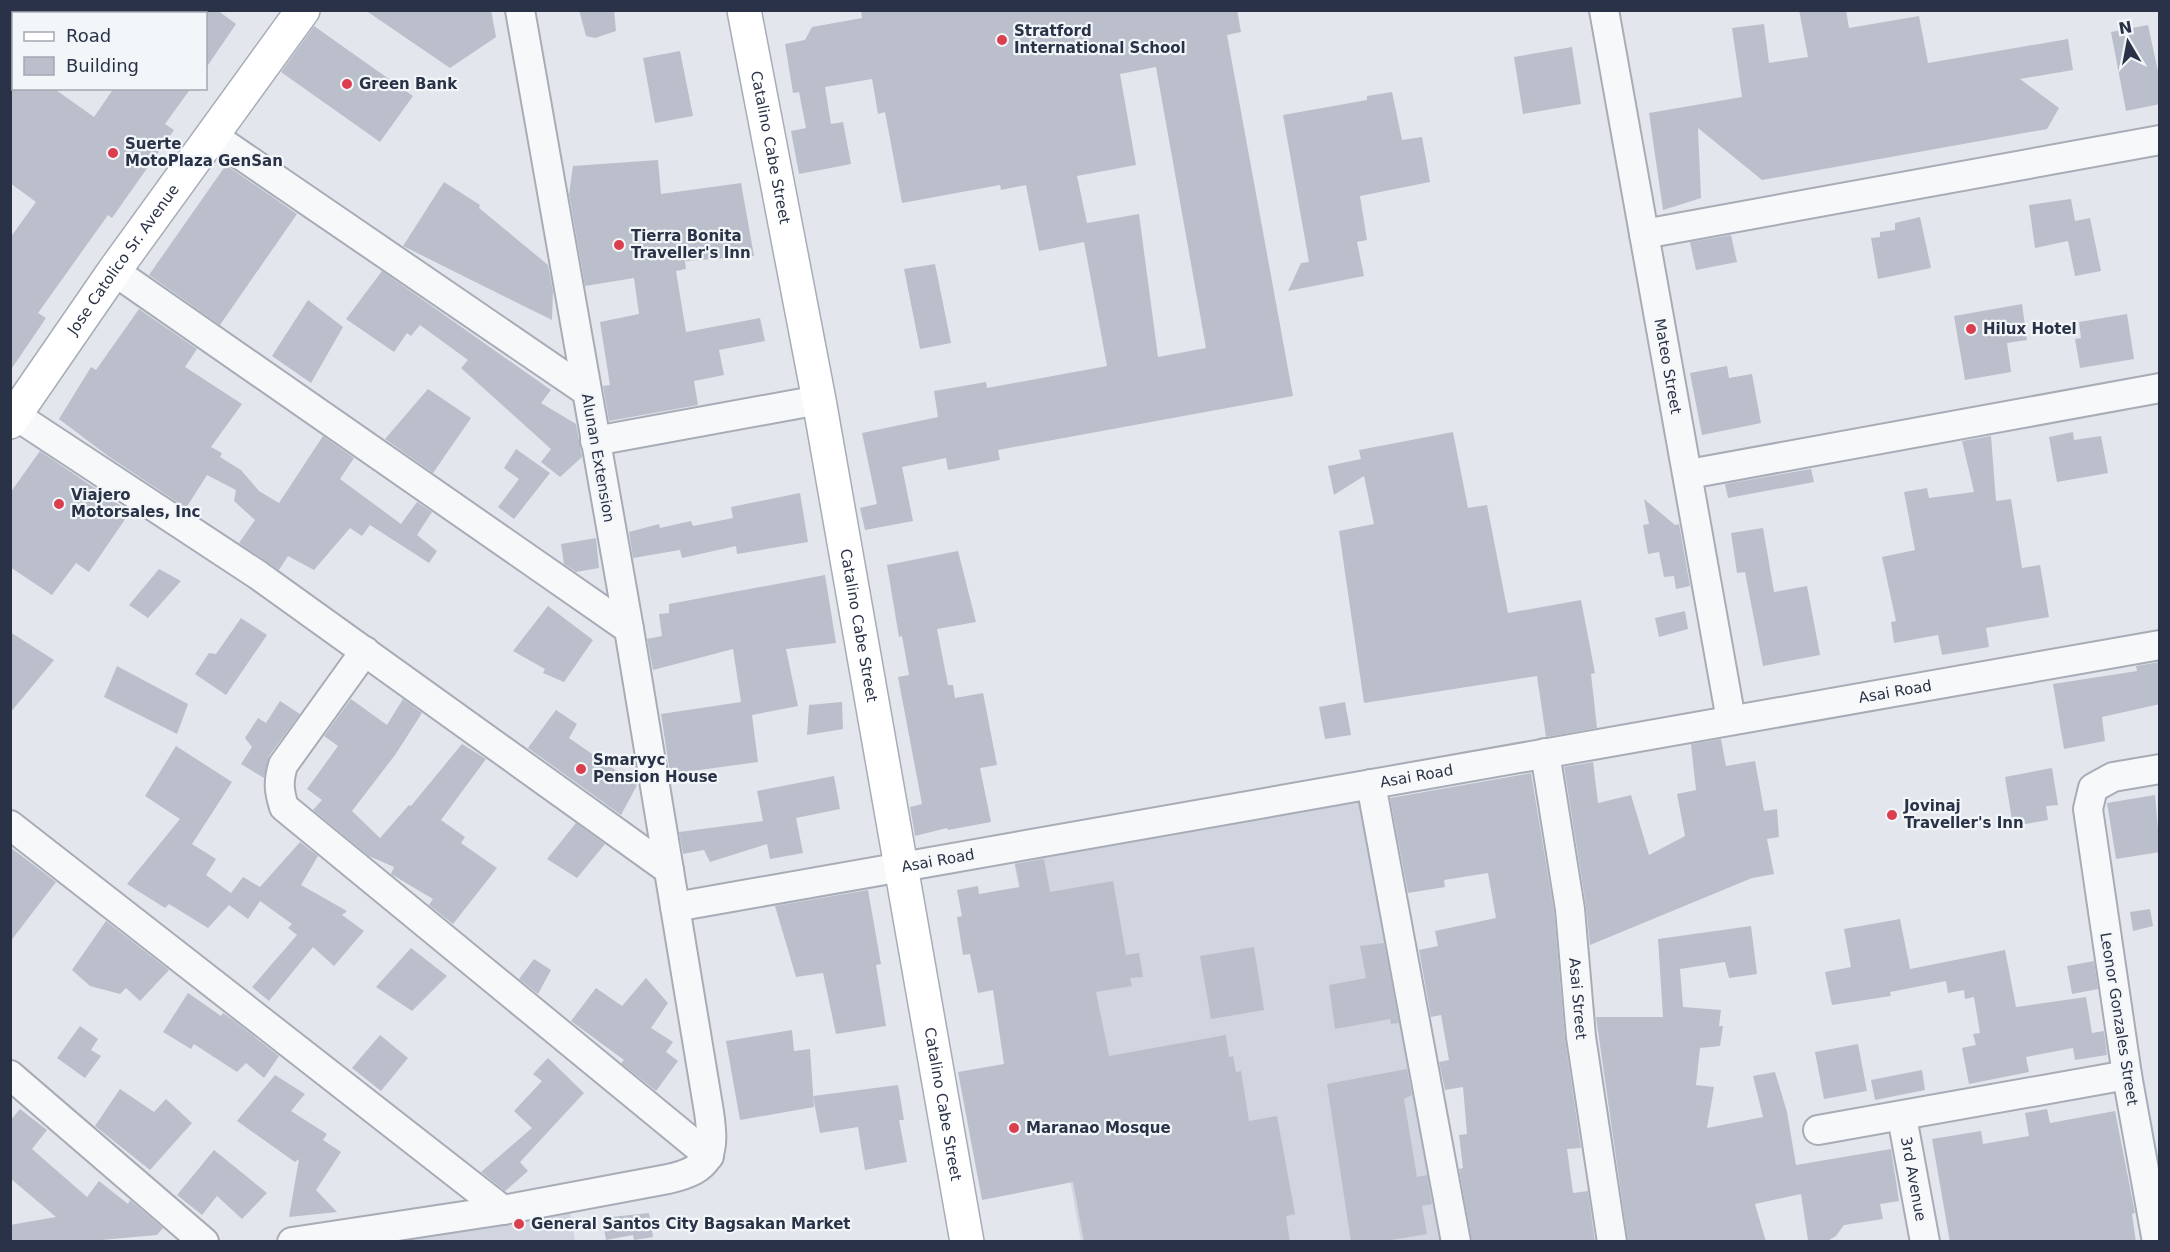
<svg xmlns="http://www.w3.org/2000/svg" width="2170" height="1252" viewBox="0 0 2170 1252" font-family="'DejaVu Sans',sans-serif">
  <rect width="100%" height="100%" fill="#e3e6ec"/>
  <g fill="#d1d5df">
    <path d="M1373 791 1453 1241H1081L1013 856Z"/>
    <path d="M569 1207 575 1241 362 1242Z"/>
  </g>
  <g fill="#babfcb" fill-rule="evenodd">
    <path d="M206 10H217L236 24 206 68Z"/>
    <path d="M365 10H491L496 37 450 68Z"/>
    <path d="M579 10H614L616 31 595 38 586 36Z"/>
    <path d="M861 10H1237L1241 32 1227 35 1293 396 998 450 1000 460 948 470 946 458 902 467 913 521 865 530 860 508 877 504 862 433 938 417 934 391 986 382 987 388 1107 366 1084 242 1039 251 1026 185 1001 190 1000 185 902 203 885 112 878 114 872 79 825 87 831 124 843 122 851 164 799 174 791 131 806 128 799 92 793 93 785 44 805 40 812 27 862 18ZM1156 67 1206 348 1158 357 1139 214 1087 223 1077 176 1136 165 1120 74Z"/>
    <path d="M1799 10H1846L1849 28 1919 16 1928 63 2068 39 2073 70 2020 79 2059 108 2047 129 1762 180 1698 128 1701 198 1663 210 1649 113 1742 97 1732 28 1764 24 1769 63 1808 57Z"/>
    <path d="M2148 25 2160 81V104L2126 111 2111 32Z"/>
    <path d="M314 26 413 96 380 142 281 72Z"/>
    <path d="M1572 47 1581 104 1523 114 1514 57Z"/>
    <path d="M680 51 693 116 655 123 643 58Z"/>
    <path d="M10 88H53L94 117 114 88H191L165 124 174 130 112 218 108 215 38 313 46 318 10 371V238L36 202 10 183Z"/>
    <path d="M1392 92 1402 140 1422 137 1430 182 1360 196 1367 240 1357 242 1364 276 1288 291 1301 263 1309 262 1283 115 1367 100V96Z"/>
    <path d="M658 160 661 194 741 183 754 256 685 261 686 269 676 271 686 332 760 318 765 341 719 350 724 375 694 381 698 405 609 421 603 386 610 385 600 322 639 314 634 278 585 286 569 194 573 166Z"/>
    <path d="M226 165 297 214 220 325 149 275Z"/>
    <path d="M444 182 480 205 479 208 548 265 553 291 552 320 403 246Z"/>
    <path d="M2071 199 2075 221 2090 218 2101 271 2075 276 2068 241 2035 248 2029 205Z"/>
    <path d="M1920 217 1931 268 1878 279 1871 238 1880 237V232L1895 230V223Z"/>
    <path d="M1731 235 1737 262 1696 270 1690 242Z"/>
    <path d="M935 264 951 343 920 349 904 269Z"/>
    <path d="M382 271 551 390 541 403 576 424 582 457 560 477 541 462 551 449 461 368 468 360 420 325 411 336 407 333 394 352 346 319Z"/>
    <path d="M308 300 343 327 311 383 272 356Z"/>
    <path d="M2022 304 2027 340 2007 343 2011 372 1965 380 1954 316Z"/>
    <path d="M139 309 197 349 185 367 242 404 211 447 222 453 220 457 241 470 259 491 279 503 323 436 354 458 340 479 401 524 417 502 432 512 417 535 437 551 429 563 370 525 362 536 350 528 314 570 288 556 279 570 239 543 255 520 234 501 236 490 207 475 186 508 108 456 59 419 91 367 96 370Z"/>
    <path d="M2127 314 2134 359 2080 368 2075 339 2081 338 2079 322Z"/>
    <path d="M1727 366 1729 378 1752 374 1761 423 1702 435 1690 373Z"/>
    <path d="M428 389 471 418 433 473 385 439Z"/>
    <path d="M1453 432 1468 508 1487 505 1508 613 1581 600 1595 673 1591 674 1597 728 1546 737 1537 676 1364 703 1339 531 1374 524 1364 476 1334 495 1328 466 1361 459 1359 450Z"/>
    <path d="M2073 432 2074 440 2101 436 2108 473 2057 482 2049 437Z"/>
    <path d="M1991 436 1996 501 2011 499 2022 568 2040 565 2049 617 1986 628 1989 647 1942 655 1938 635 1894 643 1891 622 1896 621 1882 557 1915 550 1904 492 1927 488 1929 498 1974 492 1962 441Z"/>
    <path d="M516 449 550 473 514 519 498 507 519 479 504 468Z"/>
    <path d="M40 451 130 512 89 572 76 563 52 595 10 567V493Z"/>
    <path d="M1811 469 1814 482 1728 498 1725 484Z"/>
    <path d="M800 493 808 542 737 554 736 546 682 558 680 550 633 558 629 532 659 524 660 528 691 521 693 526 733 518 731 507Z"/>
    <path d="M1644 499 1675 525 1679 524 1690 586 1676 589 1674 576 1664 577 1659 552 1648 554 1643 525 1649 524Z"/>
    <path d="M1763 528 1774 592 1807 586 1820 655 1763 666 1745 572 1737 573 1731 533Z"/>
    <path d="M596 538 599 568 576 572 564 564 561 544Z"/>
    <path d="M958 551 976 622 937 629 948 685H953L955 698 983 693 997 765 980 768 991 822 948 830 947 828 915 836 910 807 922 804 898 677 909 675 902 636 899 637 887 565Z"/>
    <path d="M159 569 181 581 148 618 129 605Z"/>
    <path d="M825 575 836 643 786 649 798 706 752 715 758 762 670 774 661 714 741 702 733 649 653 670 647 639 662 636 659 614 669 613V604Z"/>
    <path d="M548 606 593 640 564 682 543 673 545 669 513 651Z"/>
    <path d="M1685 611 1688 629 1659 637 1655 618Z"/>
    <path d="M241 618 267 635 226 695 195 674 209 653 216 654Z"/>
    <path d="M10 632 54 660 10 713Z"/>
    <path d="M2160 662V704L2102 717 2105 741 2064 749 2053 684 2137 671 2136 666Z"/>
    <path d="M117 666 188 704 177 734 104 697Z"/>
    <path d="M351 699 387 725 403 699 422 713 395 755 352 811 380 838 409 805 411 806 462 744 486 759 441 820 465 837 461 843 497 868 453 924 429 905 433 899 391 874 394 867 369 856 313 810 322 800 307 789 338 746 324 736Z"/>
    <path d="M280 701 300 714 269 756 264 778 241 764 252 747 245 738 258 718 266 723Z"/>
    <path d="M842 702 843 729 807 735 809 705Z"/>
    <path d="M1345 702 1351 735 1325 739 1319 707Z"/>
    <path d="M556 710 577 724 569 738 637 785 621 815 528 748Z"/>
    <path d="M1721 739 1726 766 1755 761 1764 811 1777 809 1779 837 1767 839 1774 874 1752 878 1590 945 1586 906 1564 767 1593 762 1598 803 1631 795 1649 855 1685 836 1677 794 1696 790 1691 744Z"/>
    <path d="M176 746 232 782 192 844 216 859 206 875 231 893 243 877 260 887 300 842 318 856 301 885 347 911 342 915 364 931 334 966 313 947 269 1001 252 987 297 935 288 928 292 924 260 901 248 919 229 905 208 928 169 904 165 908 127 884 180 819 145 796Z"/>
    <path d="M2052 768 2058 805 2046 806 2048 820 2013 826 2005 777Z"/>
    <path d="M1531 773 1554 911 1565 1039 1581 1148 1567 1149 1573 1193 1588 1191 1595 1242H1472L1459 1169 1463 1168 1459 1135 1467 1134 1463 1087 1445 1090 1439 1062 1449 1060 1441 1015 1431 1017 1419 950 1438 946 1435 931 1496 918 1488 873 1444 880 1445 887 1408 893 1390 798Z"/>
    <path d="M834 776 840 809 796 818 803 853 770 859 767 844 710 862 704 850 683 854 679 832 763 821 757 791Z"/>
    <path d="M2155 795 2160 852 2116 859 2107 803Z"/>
    <path d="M576 823 605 844 577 878 547 859Z"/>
    <path d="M10 847 56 882 10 942Z"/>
    <path d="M1044 859 1050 892 1113 881 1126 955 1139 953 1143 977 1130 978 1132 986 1096 992 1109 1056 1226 1035 1229 1057 1233 1056 1236 1072 1241 1071 1249 1121 1277 1116 1295 1214 1286 1216 1290 1242H1084L1073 1182 982 1200 958 1072 1004 1064 993 990 978 993 970 954 963 955 957 917 962 916 957 890 978 886 979 894 1020 887 1015 864Z"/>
    <path d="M868 890 881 964 876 965 886 1026 836 1034 823 973 796 977 775 906Z"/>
    <path d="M2150 909 2153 926 2133 931 2130 912Z"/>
    <path d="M1900 919 1910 969 2005 950 2016 1007 2086 997 2092 1033 2104 1031 2107 1055 2075 1060 2073 1048 2026 1057 2029 1072 1969 1084 1962 1048 1976 1045 1973 1034 1980 1033 1974 997 1965 999 1964 990 1948 993 1946 981 1890 992 1891 996 1832 1005 1825 972 1851 967 1844 929Z"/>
    <path d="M106 921 169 970 140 1001 126 988 120 994 90 986 72 970Z"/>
    <path d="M1751 926 1757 974 1729 978 1725 962 1680 969 1683 1007 1721 1010 1719 1026H1723L1720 1046 1700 1048 1696 1085 1714 1087 1707 1128 1763 1117 1753 1076 1775 1072 1787 1112 1796 1165 1891 1149 1899 1201 1880 1204 1883 1219 1844 1225 1836 1236 1829 1240H1808L1801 1194 1755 1204 1766 1242H1628L1596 1017H1663L1658 939Z"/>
    <path d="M1384 943 1399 1023 1391 1024 1390 1019 1335 1029 1329 985 1366 978 1360 946Z"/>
    <path d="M1254 947 1264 1010 1211 1019 1200 956Z"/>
    <path d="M411 948 447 976 412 1011 376 987Z"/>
    <path d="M534 959 551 970 538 994 519 979Z"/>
    <path d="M2094 961 2098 989 2072 994 2067 966Z"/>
    <path d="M646 978 668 1003 651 1028 673 1042 666 1052 678 1061 656 1091 621 1063 624 1060 571 1021 596 988 622 1006Z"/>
    <path d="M188 993 221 1016 223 1013 233 1020 279 1056 264 1078 246 1063 237 1072 194 1044 191 1049 163 1032Z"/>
    <path d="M80 1026 98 1039 91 1050 101 1056 85 1078 57 1058Z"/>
    <path d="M792 1030 794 1051 810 1049 814 1107 740 1120 726 1041Z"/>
    <path d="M380 1035 408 1058 381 1091 352 1068Z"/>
    <path d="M1858 1044 1867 1091 1824 1099 1815 1052Z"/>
    <path d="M548 1058 584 1093 520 1162 528 1171 505 1191 481 1172 532 1128 514 1111 542 1081 533 1074Z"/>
    <path d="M1407 1069 1412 1095 1404 1099 1417 1177 1427 1175 1432 1204 1422 1206 1427 1234 1379 1242H1351L1327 1084Z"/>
    <path d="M1922 1070 1925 1090 1875 1100 1871 1080Z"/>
    <path d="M275 1075 305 1094 291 1111 327 1134 323 1140 341 1152 316 1190 337 1212 289 1217 299 1159 295 1162 237 1121Z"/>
    <path d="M898 1085 904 1120H899L907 1162 865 1170 858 1127 820 1133 813 1096Z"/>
    <path d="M120 1089 154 1112 166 1099 192 1123 150 1170 95 1126Z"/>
    <path d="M20 1109 47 1130 32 1149 87 1197 99 1181 128 1204 130 1200 163 1228 157 1235 79 1242 10 1240V1225L56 1217 10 1178V1121Z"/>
    <path d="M2047 1109 2050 1123 2115 1111 2135 1213 2132 1214 2136 1242H1950L1932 1139 1981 1131 1983 1144 2029 1136 2025 1113Z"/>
    <path d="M214 1150 267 1193 242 1219 217 1196 202 1215 177 1195Z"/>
    <path d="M649 1213 653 1237 634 1240 633 1235 606 1240 602 1218Z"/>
  </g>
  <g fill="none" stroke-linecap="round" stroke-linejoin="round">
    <g stroke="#a7acb7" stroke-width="32">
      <g id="street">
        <path id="s1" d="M1604 10 1731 720"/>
        <path d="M213 136 586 391"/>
        <path d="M1644 234 2160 140"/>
        <path d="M114 271 629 629"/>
        <path d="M15 415 258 575 669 870"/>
        <path d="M595 441 819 400"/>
        <path d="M1689 474 2160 388"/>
        <path d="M365 651 283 765C278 782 279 791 284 807L709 1156"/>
        <path id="s2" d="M1545 753 1570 909 1581 1037 1612 1242"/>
        <path d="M1371 784 1456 1242"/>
        <path d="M10 825 503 1210"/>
        <path id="s3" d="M675 907 2160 645"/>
        <path d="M10 1075 204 1242"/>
        <path id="s4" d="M1902 1117 1925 1242"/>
        <path d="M1818 1130 2127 1075"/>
        <path d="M292 1242 503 1210 668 1179C712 1169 715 1154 709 1112L629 629 520 10"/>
        <path d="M2157 1242 2127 1075 2088 809 2093 788 2113 777 2160 769"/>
      </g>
    </g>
    <g stroke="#a7acb7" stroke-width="36">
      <g id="secondary">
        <path id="s5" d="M744 10 819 400 967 1242"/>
        <path id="s6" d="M10 422 114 271 303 10"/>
      </g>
    </g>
    <use href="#street" stroke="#f7f8fa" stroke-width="28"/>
    <use href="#secondary" stroke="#fff" stroke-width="33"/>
  </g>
  <g fill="#db3e4f" stroke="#f3f6f9" stroke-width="2">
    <circle cx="1002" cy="40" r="6"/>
    <circle cx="347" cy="84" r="6"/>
    <circle cx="113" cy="153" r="6"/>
    <circle cx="619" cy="245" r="6"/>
    <circle cx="1971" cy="329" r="6"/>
    <circle cx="59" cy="504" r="6"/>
    <circle cx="581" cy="769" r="6"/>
    <circle cx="1892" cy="815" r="6"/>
    <circle cx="1014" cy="1128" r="6"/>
    <circle cx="519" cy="1224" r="6"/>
  </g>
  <g text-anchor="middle" stroke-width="4.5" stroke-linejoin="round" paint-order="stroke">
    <g font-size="15" font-weight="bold" fill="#293247" stroke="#f3f6f9" text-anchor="start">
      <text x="1014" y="36">Stratford<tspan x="1014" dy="17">International School</tspan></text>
      <text x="359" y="89">Green Bank</text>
      <text x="125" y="149">Suerte<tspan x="125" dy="17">MotoPlaza GenSan</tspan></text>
      <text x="631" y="241">Tierra Bonita<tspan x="631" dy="17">Traveller's Inn</tspan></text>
      <text x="1983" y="334">Hilux Hotel</text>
      <text x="71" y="500">Viajero<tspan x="71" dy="17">Motorsales, Inc</tspan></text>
      <text x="593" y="765">Smarvyc<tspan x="593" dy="17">Pension House</tspan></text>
      <text x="1904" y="811">Jovinaj<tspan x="1904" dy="17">Traveller's Inn</tspan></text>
      <text x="1026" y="1133">Maranao Mosque</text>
      <text x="531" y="1229">General Santos City Bagsakan Market</text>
    </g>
    <g font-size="15" fill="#293247" stroke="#f3f6f9">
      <text dy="5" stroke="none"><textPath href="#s5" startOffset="140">Catalino Cabe Street</textPath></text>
      <text dy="5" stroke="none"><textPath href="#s6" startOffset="198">Jose Catolico Sr. Avenue</textPath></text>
      <text dy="5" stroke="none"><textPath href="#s1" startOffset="362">Mateo Street</textPath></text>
      <text transform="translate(598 458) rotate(80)" y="5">Alunan Extension</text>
      <text dy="5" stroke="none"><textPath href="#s5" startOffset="626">Catalino Cabe Street</textPath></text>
      <text dy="5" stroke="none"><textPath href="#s3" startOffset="1239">Asai Road</textPath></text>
      <text dy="5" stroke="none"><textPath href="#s3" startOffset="753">Asai Road</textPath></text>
      <text dy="5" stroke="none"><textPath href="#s3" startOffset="267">Asai Road</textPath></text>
      <text dy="5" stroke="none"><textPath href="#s2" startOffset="248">Asai Street</textPath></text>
      <text transform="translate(2119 1019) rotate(81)" y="5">Leonor Gonzales Street</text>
      <text dy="5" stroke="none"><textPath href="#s5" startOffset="1112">Catalino Cabe Street</textPath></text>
      <text dy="5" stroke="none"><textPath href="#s4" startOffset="63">3rd Avenue</textPath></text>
    </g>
  </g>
  <rect width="2170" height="1252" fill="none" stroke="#293247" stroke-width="24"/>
  <rect x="12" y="12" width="195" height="78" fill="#f3f6f9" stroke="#a2a8b2" stroke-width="1.5"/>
  <rect x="24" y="32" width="30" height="9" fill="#ffffff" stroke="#a2a8b2" stroke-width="1.5"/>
  <text x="66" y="42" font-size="18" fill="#293247">Road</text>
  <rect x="24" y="57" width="30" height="18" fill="#babfcb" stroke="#a2a8b2" stroke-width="1.5"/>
  <text x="66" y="72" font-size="18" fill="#293247">Building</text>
  <g transform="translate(2128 42) rotate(350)" stroke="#f3f6f9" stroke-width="4.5" paint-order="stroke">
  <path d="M0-4.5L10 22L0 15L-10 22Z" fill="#293247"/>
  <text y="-9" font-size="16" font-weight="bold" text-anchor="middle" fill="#293247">N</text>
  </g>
</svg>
